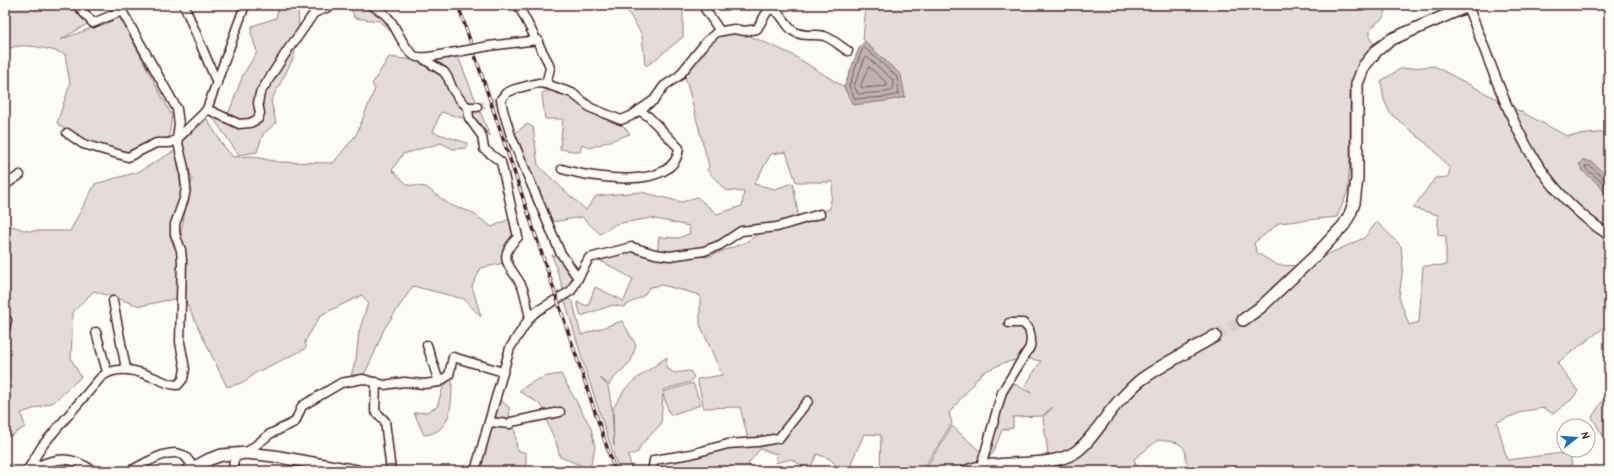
<svg xmlns="http://www.w3.org/2000/svg" width="1614" height="476" viewBox="0 0 1614 476" font-family="'Patrick Hand',sans-serif">
  <rect width="100%" height="100%" fill="#fdfcf7"/>
  <filter id="ink" filterUnits="userSpaceOnUse"><feTurbulence type="fractalNoise" baseFrequency=".025" numOctaves="2"/><feDisplacementMap in="SourceGraphic" scale="8" xChannelSelector="R" yChannelSelector="G"/><feConvolveMatrix kernelMatrix="1 2 1 2 8 2 1 2 1" color-interpolation-filters="sRGB"/></filter>
  <g filter="url(#ink)">
    <g fill="#e3dcda" stroke="#967e82" fill-rule="evenodd">
      <path d="M5 5H75L89 23 60 40 120 17 172 116 169 137 129 154 104 147 74 137 57 123 70 84 65 54C49 49 19 40 5 51Z"/>
      <path d="M279 5H298L299 35 293 59 271 101 276 123 263 134 257 152 239 155 213 118 229 112 243 75 257 52 251 33 252 26 276 18Z"/>
      <path d="M351 5H374L389 21 394 30 390 31 379 21 354 18Z"/>
      <path d="M624 5H683V37L648 65H645L642 35Z"/>
      <path d="M866 5H1388L1384 17 1370 29V39L1377 48 1361 60 1350 87V156L1348 191 1337 217 1279 223 1254 243 1257 253 1277 265 1301 266 1364 238 1377 222 1401 246 1403 267 1399 297 1409 325 1419 322 1423 266 1446 265V236L1438 235V215L1413 208 1435 178 1448 177 1450 169 1435 151 1390 113 1384 100 1381 81 1400 69 1434 66 1567 136 1609 132V324L1557 363 1578 391 1572 399 1553 414 1544 408 1524 411 1497 422 1507 460 1570 452 1572 468 1579 471H1195L1186 462C1187 441 1176 442 1158 440L1134 459 1138 471H1027L1028 466 1049 462 1043 417 1053 407 1042 416 1013 417V428L1002 430 993 453 986 461 998 408 1009 381 1031 393 1025 386 1041 361 1025 358 1003 363 982 373 949 413 952 423 922 471H880L881 435 864 434 852 461 850 471H842L830 459 817 454 809 470 791 459 775 463 777 454 760 449 748 464 750 467 766 471 716 468 705 471H679L673 457 760 443 761 448 762 442H749L740 407 704 408 697 379 722 375 700 324V295L662 285 650 287 643 296 623 307 613 305 581 316 577 302 588 306 595 287 624 301 633 279 596 258 633 249 654 257 694 254 707 257 746 242 767 229 744 228 694 251 657 253 659 237 679 238 690 233 689 226 651 218 616 224 600 234 582 217 552 222 515 133 527 124 533 127 538 165 553 180 586 210 596 196 641 192 682 202 697 197 717 214 742 206 744 192 725 190 707 170 709 166 685 76 698 54 719 33 748 35 791 54 844 87 853 105 901 98V75L867 44 869 47 863 39ZM786 152 796 182H833L830 209 799 220 793 183 775 189 754 184 771 154Z"/>
      <path d="M457 54 490 136 469 112 462 118 441 112 433 132 467 143V148L453 149 441 143 403 154 392 170 408 185 426 187 450 205 471 212 492 227 509 219 516 235 504 263 481 268 472 286 481 317 464 299 413 286 384 329 374 354 364 375H351L356 359 359 332 368 303 362 295 321 315 305 341 306 347 303 350 255 373 245 382 227 387 186 302 181 231 192 179 185 158 182 141 207 119 222 144 233 157 251 156 278 162 333 163 356 135 375 89 372 84 389 57 428 62Z"/>
      <path d="M557 89 575 98 603 119 619 121 630 134 590 148 582 144 580 152 560 149 563 119H545L542 96V93C547 90 552 91 557 89Z"/>
      <path d="M176 150 182 197 175 216 170 236 177 249 178 298 140 306 94 291 73 312 71 359 81 377 54 402 21 413 25 427 9 437 5 422V224L28 231H70L95 184 138 172Z"/>
      <path d="M552 255 558 256 573 276 570 288 564 292Z"/>
      <path d="M569 299 573 303 581 335 622 321 636 345 631 361 614 378 609 385 600 378 608 386 612 409 614 446 613 408 625 389 636 379 667 357 666 367 674 373 690 371 694 377 690 382 663 390V392L693 383 701 405 670 415 663 394 661 424 641 445 638 452 628 456 633 471H619L583 362 565 301Z"/>
      <path d="M561 374 591 428 595 447 590 469 560 457 556 442 549 427 544 409 537 402 519 391C534 380 542 376 561 374Z"/>
      <path d="M452 378C452 401 453 433 424 435L414 413 426 412 437 407 443 387Z"/>
      <path d="M1609 391V446L1592 417Z"/>
      <path d="M499 399 509 407 510 424 515 431 517 450 526 453V465L528 471H479L492 429Z"/>
      <path d="M952 426 982 453 978 465 966 467 957 471H924Z"/>
    </g>
    <g fill="#c0b1b1" stroke="#91777b">
      <path d="M865 41 870 47 901 75 905 97 887 101 853 105 844 87 859 48Z"/>
      <path d="M1583 160 1592 162 1609 178V198L1599 185 1583 171 1579 164Z"/>
    </g>
    <g fill="none" stroke-linecap="round" stroke-linejoin="round">
      <g stroke="#795961" stroke-width="1">
        <path d="M865 48 897 77 899 94 886 97 855 99 849 86 862 50Z"/>
        <path d="M867 57 893 80V90L886 92 858 94 854 86 865 58Z"/>
        <path d="M869 67 887 83V86L862 88 861 85Z"/>
        <path d="M1609 181 1605 180 1590 166H1585L1586 169 1602 182 1609 191"/>
      </g>
      <path stroke="#91777b" stroke-width="2" d="M1601 5 1609 24"/>
      <path stroke="#d9d0ce" stroke-width="8" stroke-dasharray="8 4" stroke-linecap="butt" d="M477 107 496 101"/>
      <path stroke="#d9d0ce" stroke-width="11" stroke-dasharray="11 5.5" stroke-linecap="butt" d="M1215 336 1243 320"/>
      <g stroke="#4a1f2b" stroke-width="11">
        <g id="minor">
          <path d="M77 5 93 23 122 11"/>
          <path d="M184 5 217 83"/>
          <path d="M371 5C378 9 385 13 390 20 397 29 406 54 417 57 427 59 446 53 457 52"/>
          <path d="M518 5 548 62 550 68 546 84"/>
          <path d="M704 5 705 9 720 31"/>
          <path d="M489 46 538 40"/>
          <path d="M422 58 444 72 448 78 453 90 462 102 468 107 469 118 482 136 484 149 501 162 518 237C493 261 514 267 523 289 526 297 527 308 530 317"/>
          <path d="M468 107H477"/>
          <path d="M207 109 239 124 250 123 258 119 260 113 258 103 260 93 289 48 299 35 314 13 334 5"/>
          <path d="M67 133 83 144 128 157 156 143H170L177 139 202 115 207 109 245 5"/>
          <path d="M562 169C589 177 675 193 679 148L649 117 639 110"/>
          <path d="M5 185 20 175"/>
          <path d="M578 278 560 252 511 136 503 110 501 99 506 93 515 89 538 83 546 84 572 93 591 108 621 120 631 116 654 100 664 86 679 76 706 42 717 32 734 29 745 31 757 29 767 12 771 9C783 13 784 24 793 31 804 38 814 33 824 36 832 38 841 47 848 51"/>
          <path d="M113 301 126 369"/>
          <path d="M5 320H7L5 329"/>
          <path d="M96 332 107 372"/>
          <path d="M427 345 439 382"/>
          <path d="M376 382 375 411 385 421 391 471"/>
          <path d="M489 422 510 424 511 422 560 412"/>
          <path d="M981 467 1002 392 1030 347 1031 338 1029 329 1023 323H1009"/>
          <path d="M28 469C57 459 66 453 94 471"/>
          <path d="M27 471 42 446 101 377C119 363 141 372 160 380 167 383 171 385 178 385L183 379 185 369 180 342 182 261 181 250 175 234V224L184 199 186 188 184 168 177 139 179 124 177 109 122 11 121 5"/>
          <path d="M130 471C144 464 169 447 183 455 188 458 190 463 193 467"/>
          <path d="M233 471 234 458 246 453 270 434 295 422 302 406 341 383 363 379 384 385 404 382 424 384 439 382 449 375 453 357 503 372"/>
          <path d="M475 471 510 348 530 317 537 311 571 291 589 258 632 247 655 254 670 256 704 251 720 245 741 231 777 227 820 214"/>
          <path d="M652 471 654 460 691 454 728 444 757 442 779 438 808 401"/>
        </g>
      </g>
      <g stroke="#4a1f2b" stroke-width="12">
        <path id="tertiary" d="M1467 5C1505 95 1521 178 1609 235"/>
      </g>
      <g stroke="#4a1f2b" stroke-width="14">
        <g id="secondary">
          <path d="M1243 320 1261 307 1315 256 1344 225 1350 214 1354 203 1357 179V84L1364 66 1377 50 1392 39 1470 5"/>
          <path d="M187 471 210 459 222 455 246 453 274 456 357 471"/>
          <path d="M967 471C1000 458 1044 470 1074 453 1091 443 1107 412 1122 398 1128 392 1135 384 1142 379 1165 363 1191 350 1215 336"/>
        </g>
      </g>
      <use href="#minor" stroke="#fdfcf7" stroke-width="8"/>
      <use href="#tertiary" stroke="#fdfcf7" stroke-width="9"/>
      <use href="#secondary" stroke="#fdfcf7" stroke-width="11"/>
      <g stroke="#4a1f2b" stroke-width="3.5">
        <path id="rail" d="M458 5 615 471"/>
      </g>
      <use href="#rail" stroke="#fdfcf7" stroke-width="2" stroke-dasharray="6" stroke-linecap="butt"/>
      <g stroke="#4a1f2b" stroke-width="11" stroke-linecap="butt">
        <path id="minor-bridge" d="M457 52 489 46"/>
      </g>
      <use href="#minor-bridge" stroke="#fdfcf7" stroke-width="8"/>
    </g>
  </g>
  <rect width="1614" height="476" fill="none" stroke="#fdfcf7" stroke-width="20"/>
  <rect x="10" y="10" width="1594" height="456" fill="none" stroke="#4a1f2b" stroke-width="1.5" filter="url(#ink)"/>
  <g transform="translate(1576 438) rotate(73)"><circle r="19" fill="#fdfcf7" stroke="#b5a4a5"/>
  <path d="M0-3L7 15L0 10L-7 15Z" fill="#1f6fb2"/>
  <text y="-6" font-size="11" font-weight="bold" text-anchor="middle" fill="#4a1f2b">N</text>
  </g>
</svg>
